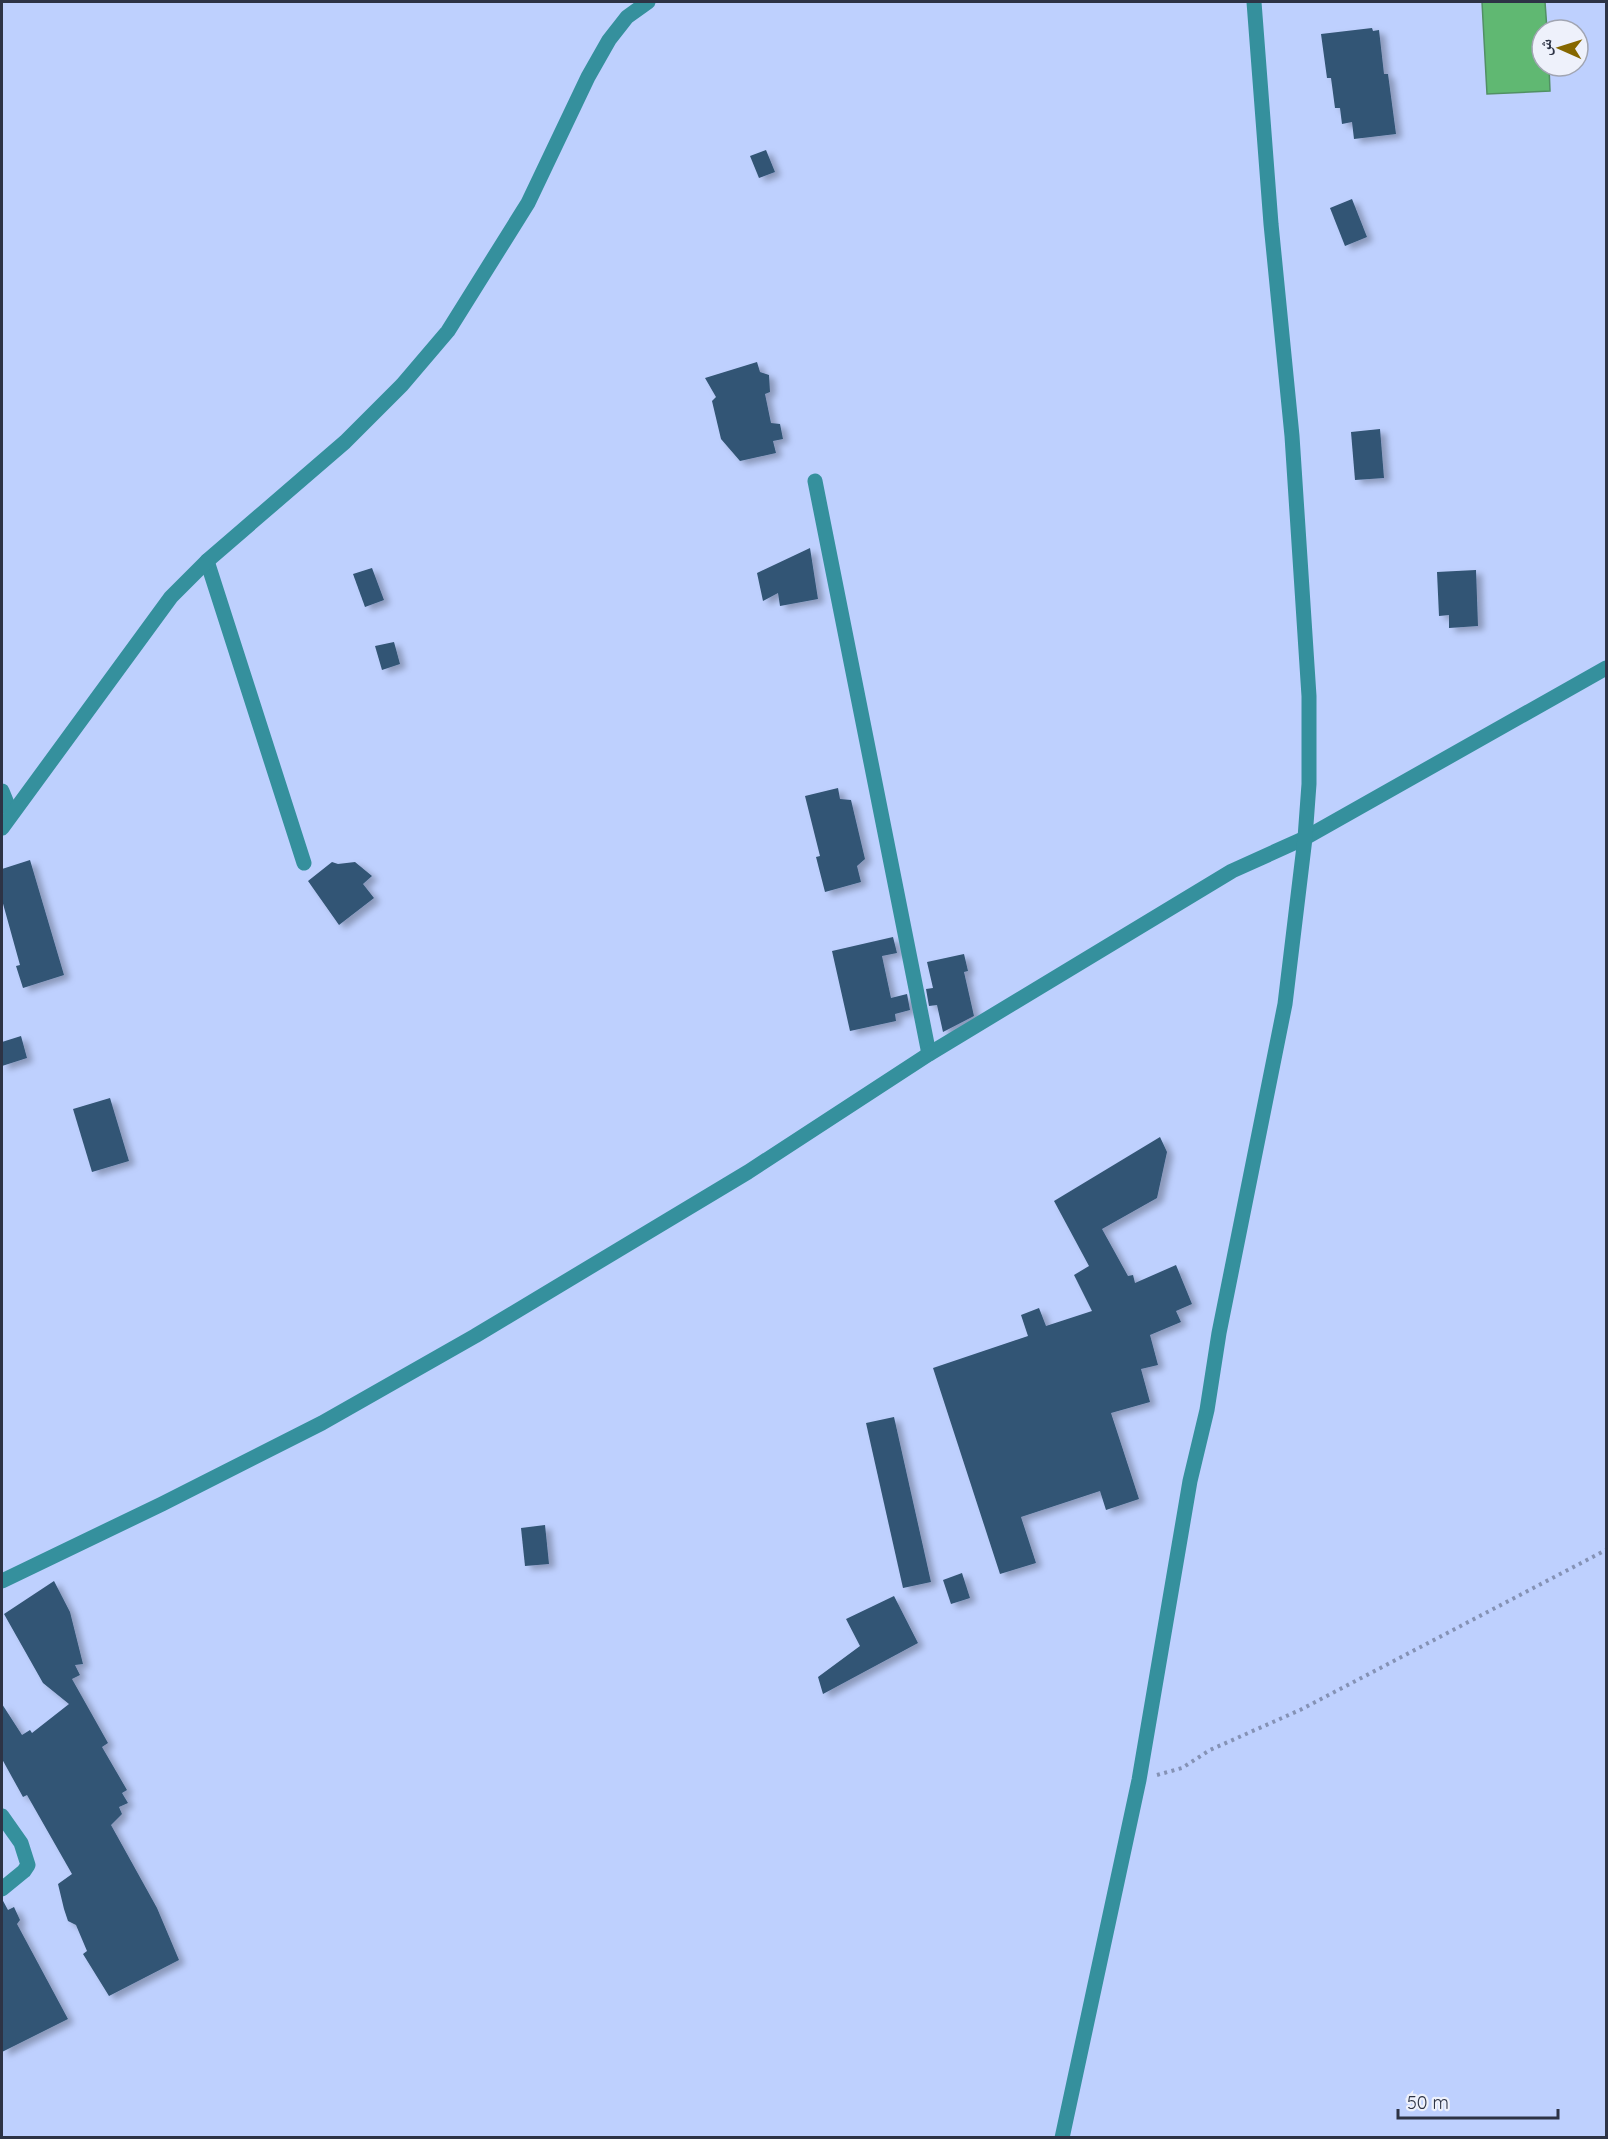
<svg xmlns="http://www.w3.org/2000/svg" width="1608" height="2139" viewBox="0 0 1608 2139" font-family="Quicksand,'Noto Naskh Arabic',sans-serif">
  <defs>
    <filter id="shadow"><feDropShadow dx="6" dy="4" stdDeviation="3" flood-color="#0004"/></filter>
  </defs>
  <rect width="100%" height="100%" fill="#bed0fe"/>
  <path fill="#60b872" stroke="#519064" stroke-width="1.5" d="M1482 2H1545L1547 30H1542V66H1549L1550 91 1487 94Z"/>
  <g fill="#325474" filter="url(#shadow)">
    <path d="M1372 28 1373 31 1379 30 1384 74H1388L1396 134 1354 139 1352 122 1342 124 1340 108H1335L1331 78H1327L1321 34Z"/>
    <path d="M766 150 775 172 759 178 750 156Z"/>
    <path d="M1352 199 1367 237 1345 246 1330 208Z"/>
    <path d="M757 362 760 372 769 375 770 392 765 394 771 423 780 424 783 439 773 441 776 453 740 461 721 439 712 401 716 397 705 378Z"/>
    <path d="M1380 429 1384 478 1355 480 1351 432Z"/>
    <path d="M810 548 818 599 780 606 778 593 763 601 757 573Z"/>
    <path d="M372 568 384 600 365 607 353 574Z"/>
    <path d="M1476 570 1478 626 1449 628V615L1439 616 1437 572Z"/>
    <path d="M394 642 400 664 382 670 375 646Z"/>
    <path d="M838 788 840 799 851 800 865 859 857 866 861 882 825 892 816 857 820 856 805 796Z"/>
    <path d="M30 860 64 975 23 988 16 966 20 965 2 900V869Z"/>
    <path d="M332 862 338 864 355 862 372 876 363 884 374 898 339 925 308 881Z"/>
    <path d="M893 937 897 953 882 956 891 998 907 994 910 1010 895 1014 896 1021 850 1031 832 951Z"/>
    <path d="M964 954 968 971 964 972 974 1016 943 1032 937 1005 929 1006 926 989 933 988 927 962Z"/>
    <path d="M21 1036 27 1058 2 1066V1042Z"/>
    <path d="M110 1098 129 1161 92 1172 73 1109Z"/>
    <path d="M1160 1137 1167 1152 1157 1198 1102 1229 1128 1276 1133 1275 1135 1283 1176 1265 1192 1304 1176 1311 1181 1322 1150 1335 1158 1365 1141 1369 1150 1402 1111 1413 1139 1499 1106 1510 1100 1491 1021 1517 1036 1563 1000 1574 933 1368 1028 1336 1021 1315 1039 1308 1046 1326 1092 1311 1074 1275 1089 1266 1054 1201Z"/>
    <path d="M894 1417 931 1582 903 1588 866 1423Z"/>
    <path d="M545 1525 549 1564 525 1566 521 1528Z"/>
    <path d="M962 1573 970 1598 951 1604 943 1580Z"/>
    <path d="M54 1581 70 1612 83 1664 75 1665 80 1675 72 1679 108 1743 102 1747 127 1790 122 1793 128 1803 119 1807 122 1814 111 1825 157 1908 179 1960 109 1996 83 1954 87 1951 76 1925 68 1921 64 1909 58 1884 72 1874 27 1795 23 1797 2 1759V1704L22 1735 30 1730 32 1733 69 1704 43 1683 4 1614Z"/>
    <path d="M894 1596 918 1643 823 1694 818 1677 860 1646 846 1619Z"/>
    <path d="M2 1899 8 1910 14 1907 20 1920 17 1924 68 2019 2 2052Z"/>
  </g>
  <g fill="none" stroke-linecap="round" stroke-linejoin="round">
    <path stroke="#8592b5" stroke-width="4" stroke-dasharray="3 4.5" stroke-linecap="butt" d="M1157 1775 1182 1768 1210 1750 1300 1710 1606 1550"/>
    <g stroke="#35909d" stroke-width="15">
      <path d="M815 481 929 1054"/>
      <path d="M207 561 304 863"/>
      <path d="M2 791 11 813"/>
      <path d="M2 828 171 597 207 561 345 442 402 385 448 331 528 203 588 77 609 40 627 17 648 2"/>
      <path d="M2 1581 162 1504 322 1423 475 1336 748 1172 929 1054 1232 871 1305 838 1606 668"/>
      <path d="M2 1816 21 1843 28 1865 24 1871 2 1889"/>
      <path d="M1062 2138 1139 1780 1190 1481 1207 1410 1219 1333 1285 1004 1305 838 1309 784V696L1292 436 1271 224 1254 2"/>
    </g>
  </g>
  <rect width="1608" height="2139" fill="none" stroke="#2d3345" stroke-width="6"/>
  <g transform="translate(1560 48) rotate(273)"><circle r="28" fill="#eef1fb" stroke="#a1a5b2" stroke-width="1.5"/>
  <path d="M0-4.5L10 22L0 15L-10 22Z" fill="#856700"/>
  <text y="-9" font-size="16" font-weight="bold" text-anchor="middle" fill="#2d3345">ش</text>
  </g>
  <path d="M1398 2109v9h160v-9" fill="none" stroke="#2d3345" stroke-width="3"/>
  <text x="1407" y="2109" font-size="18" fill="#2d3345" stroke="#eef1fb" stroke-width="4.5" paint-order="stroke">50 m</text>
</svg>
